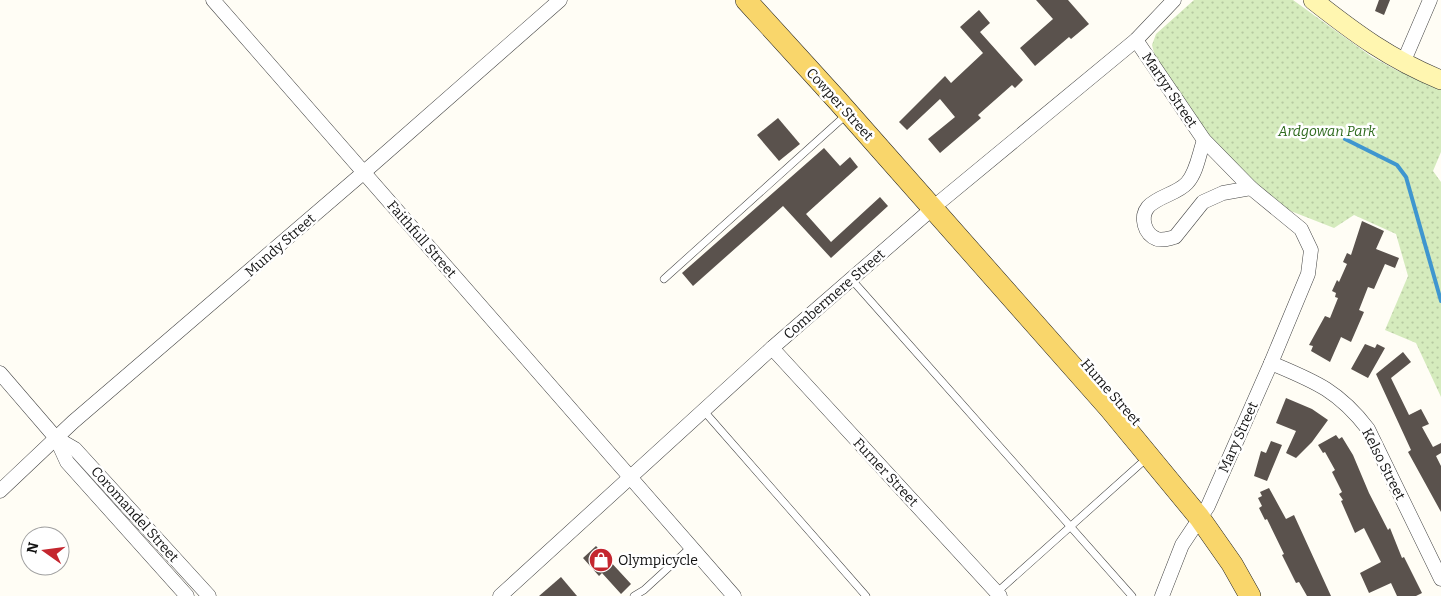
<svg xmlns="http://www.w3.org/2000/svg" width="1441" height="596" viewBox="0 0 1441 596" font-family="Bitter,serif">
  <defs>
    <pattern id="park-dots" width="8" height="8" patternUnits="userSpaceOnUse" patternTransform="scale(1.25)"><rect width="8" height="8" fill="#d5ebbd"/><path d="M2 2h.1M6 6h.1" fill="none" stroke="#b6c8a1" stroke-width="1.8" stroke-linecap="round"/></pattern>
  </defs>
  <rect width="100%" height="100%" fill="#fffdf5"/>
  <path fill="url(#park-dots)" d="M1194 0H1293L1372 57 1398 71 1441 88V152L1433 171 1441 182V397L1416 343 1385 330 1408 276 1396 234 1354 215 1334 228 1283 208 1223 154 1193 115 1154 53 1152 45 1156 34Z"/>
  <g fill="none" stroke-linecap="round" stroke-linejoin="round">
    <path stroke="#3f96cf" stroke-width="4" d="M1345 139 1397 165 1406 177 1441 301"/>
  </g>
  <g fill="#5a524d">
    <path d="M1036 0H1068L1089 24 1071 39 1069 37 1035 66 1020 48 1053 19Z"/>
    <path d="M1379 0H1390L1384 15 1375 11Z"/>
    <path d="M979 10 990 23 980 32 1023 80 1015 88 1012 85 978 115 981 118 940 153 928 139 955 117 940 99 907 130 899 122 945 76 951 83 983 53 960 27Z"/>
    <path d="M778 118 800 144 779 161 757 135Z"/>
    <path d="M824 148 840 166 850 157 858 167 806 214 831 242 880 197 888 206 831 258 783 206 693 286 682 273Z"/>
    <path d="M1362 221 1384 231 1376 249 1399 258 1395 268 1385 264 1374 289 1368 287 1359 310 1364 312 1351 342 1341 337 1330 362 1311 351 1313 346 1309 345 1325 316 1330 318 1338 298 1335 297 1336 293 1332 291 1337 280 1339 282 1347 264 1343 262 1347 253 1351 255Z"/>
    <path d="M1365 344 1375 348 1377 344 1385 348 1368 378 1351 369Z"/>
    <path d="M1403 352 1411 362 1391 378 1409 415 1421 409 1429 424 1422 427 1433 447 1441 443V453L1436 456 1441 466V512L1408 452 1411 450 1376 374Z"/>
    <path d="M1286 398 1312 409 1328 420 1312 442 1296 458 1286 453 1296 431 1276 423Z"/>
    <path d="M1336 435 1339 439 1342 437 1353 455 1369 493 1388 530 1390 528 1402 558 1404 557 1422 593 1416 596H1397L1391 583 1369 593 1360 573 1381 562 1364 528 1355 533 1341 501 1343 500 1339 494 1342 492 1332 472 1335 470 1325 452 1323 453 1318 445Z"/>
    <path d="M1271 441 1282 445 1267 481 1254 476 1261 451 1266 453Z"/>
    <path d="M1269 488 1286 519 1294 515 1331 596H1307L1299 582 1296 583 1282 555 1284 554 1267 519 1265 520 1259 508 1262 506 1258 498 1262 496 1260 492Z"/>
    <path d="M596 546 631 584 621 594 602 573 599 576 583 558Z"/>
    <path d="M561 577 577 596H539Z"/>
  </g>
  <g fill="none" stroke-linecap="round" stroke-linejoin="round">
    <g stroke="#444" stroke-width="8">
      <g id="lane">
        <path d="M664 279 846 115"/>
        <path d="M852 280 1132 596"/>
        <path d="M703 410 866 596"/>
        <path d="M995 594 1147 458"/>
        <path d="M634 596 644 590 691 547"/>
      </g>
    </g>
    <g stroke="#444" stroke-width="15">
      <g id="street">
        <path d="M213 0 734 596"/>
        <path d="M1136 40 1204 140 1251 188 1301 229 1311 250 1308 274 1271 363 1208 506 1182 545 1162 596"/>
        <path d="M1403 63 1430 0"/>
        <path d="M1204 140C1199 154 1197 172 1187 183 1177 194 1158 196 1148 207 1140 217 1144 234 1157 239 1163 241 1170 238 1175 237L1203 202 1223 193 1251 188"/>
        <path d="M772 348 1000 596"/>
        <path d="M1271 363C1314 381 1338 390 1368 429L1441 579"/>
        <path d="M0 373 56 438 67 462 187 596"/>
        <path d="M56 438 75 449 209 596"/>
        <path d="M0 491 73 422 363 173 560 0"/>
        <path d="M500 596 772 348 941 201 1136 40 1174 0"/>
      </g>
    </g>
    <g stroke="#333" stroke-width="20">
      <path id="secondary" d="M1313 0C1356 34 1390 59 1441 80"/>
    </g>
    <g stroke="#222" stroke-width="22">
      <path id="primary" d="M746 0 837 100 1110 409 1199 517 1232 564 1250 596"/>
    </g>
    <use href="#lane" stroke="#fff" stroke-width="7"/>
    <use href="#street" stroke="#fff" stroke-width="14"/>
    <use href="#secondary" stroke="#fff6b0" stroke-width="19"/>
    <use href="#primary" stroke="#f9d66b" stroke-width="21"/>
  </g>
  <defs>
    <g id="shop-disc" transform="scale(1.25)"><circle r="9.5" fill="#c4262e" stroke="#fff"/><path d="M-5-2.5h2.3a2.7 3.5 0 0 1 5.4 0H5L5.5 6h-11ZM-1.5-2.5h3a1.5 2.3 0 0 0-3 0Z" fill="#fff"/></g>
  </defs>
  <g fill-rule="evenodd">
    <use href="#shop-disc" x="601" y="560"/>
  </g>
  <g text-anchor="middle" stroke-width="5" stroke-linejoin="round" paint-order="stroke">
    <g font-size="14" fill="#111" stroke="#fff">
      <text transform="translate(1170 90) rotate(56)" y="5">Martyr Street</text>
      <text transform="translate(840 104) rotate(48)" y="5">Cowper Street</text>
      <text transform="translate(422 239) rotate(49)" y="5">Faithfull Street</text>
      <text transform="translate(280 245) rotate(-41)" y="5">Mundy Street</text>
      <text transform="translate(834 294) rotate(-41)" y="5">Combermere Street</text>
      <text transform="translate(1111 392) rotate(49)" y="5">Hume Street</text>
      <text transform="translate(1238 437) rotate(-66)" y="5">Mary Street</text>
      <text transform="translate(1384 464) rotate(63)" y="5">Kelso Street</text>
      <text transform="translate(886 472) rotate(47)" y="5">Furner Street</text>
      <text transform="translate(135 514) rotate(48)" y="5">Coromandel Street</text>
    </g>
    <g font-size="14" font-style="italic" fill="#2f6b1f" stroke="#fff">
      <text x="1327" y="136">Ardgowan Park</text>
    </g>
    <g font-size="14" fill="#111" stroke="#fff" text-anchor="start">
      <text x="618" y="565">Olympicycle</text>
    </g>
  </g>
  <g transform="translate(45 551) rotate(284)"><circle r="24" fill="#ffffff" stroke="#a0a0a0"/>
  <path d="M0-4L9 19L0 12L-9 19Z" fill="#c4262e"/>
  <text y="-8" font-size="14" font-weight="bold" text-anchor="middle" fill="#111111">N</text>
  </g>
</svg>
